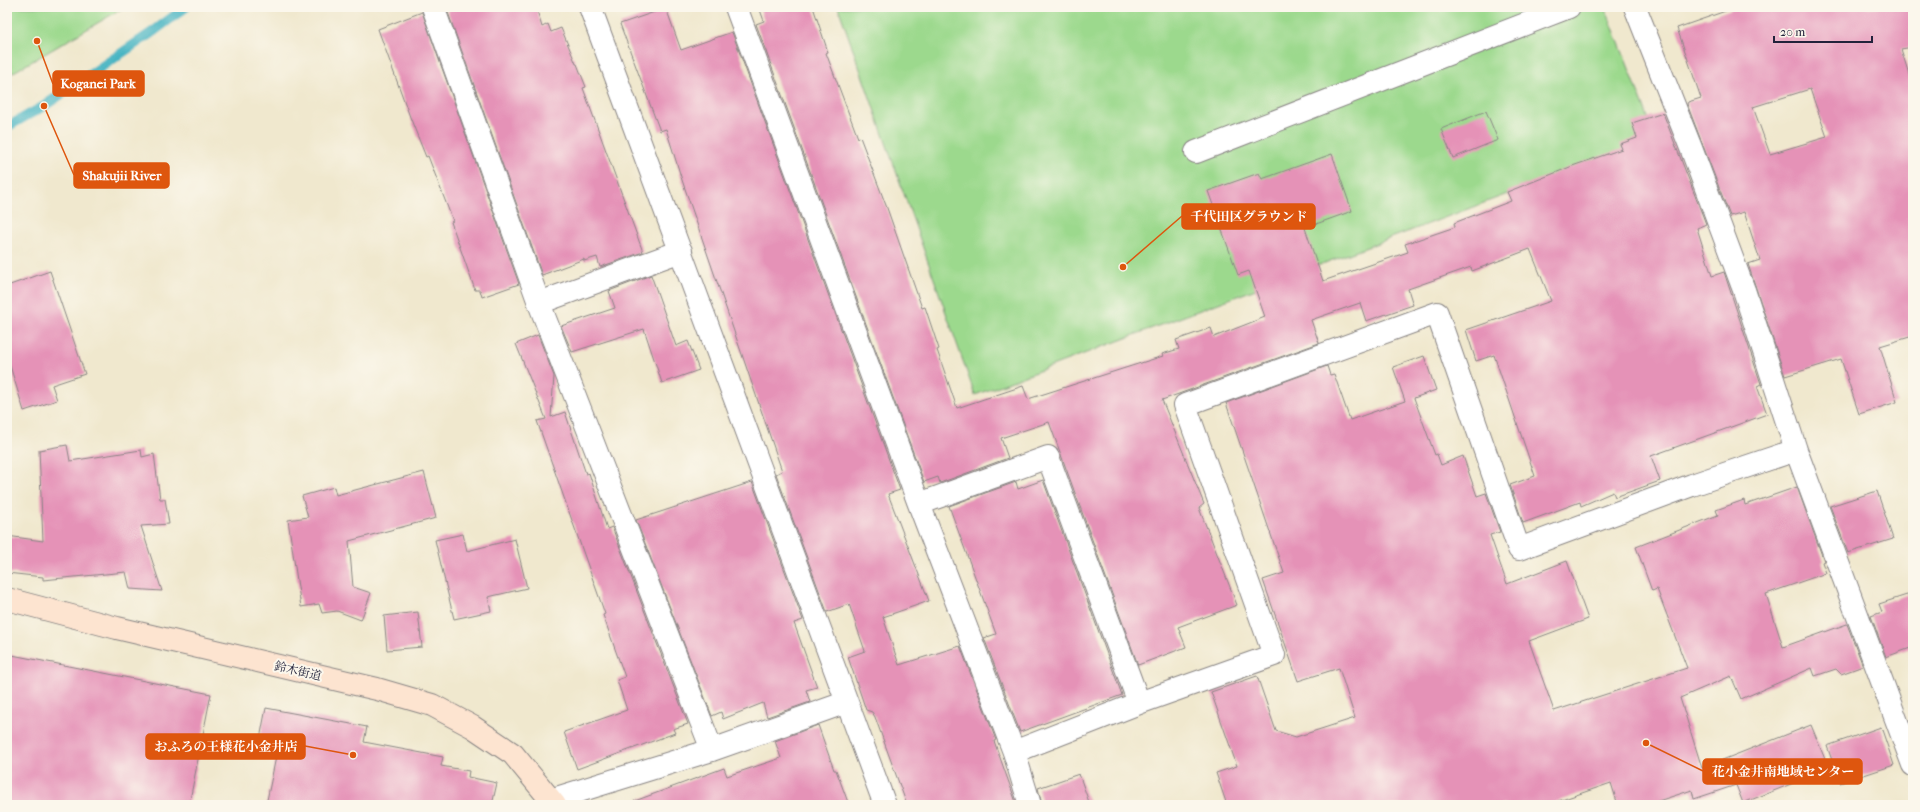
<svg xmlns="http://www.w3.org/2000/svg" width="1920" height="812" font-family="'IM FELL French Canon','Noto Serif JP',serif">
<rect width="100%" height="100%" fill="#fbf7ec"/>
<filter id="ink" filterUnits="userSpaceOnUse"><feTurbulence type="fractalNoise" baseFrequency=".025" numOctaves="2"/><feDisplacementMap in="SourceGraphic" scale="8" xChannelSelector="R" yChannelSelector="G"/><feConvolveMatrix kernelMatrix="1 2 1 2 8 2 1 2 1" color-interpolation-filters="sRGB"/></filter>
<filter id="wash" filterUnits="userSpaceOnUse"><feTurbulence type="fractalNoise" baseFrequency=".012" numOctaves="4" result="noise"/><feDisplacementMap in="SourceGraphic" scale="16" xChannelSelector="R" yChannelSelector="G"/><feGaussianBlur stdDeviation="0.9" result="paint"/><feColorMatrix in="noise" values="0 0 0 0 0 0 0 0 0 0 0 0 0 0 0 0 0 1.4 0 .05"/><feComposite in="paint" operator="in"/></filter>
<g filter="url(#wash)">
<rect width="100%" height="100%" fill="#f0e8ce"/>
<path fill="#9cd98d" stroke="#5f7e64" d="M7,7h118l-118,69z
M838,7h767l51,131 -681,257z"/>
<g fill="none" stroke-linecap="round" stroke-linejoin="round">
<path stroke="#48b5c3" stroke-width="10" d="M7,127l37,-21 110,-75 32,-24"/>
</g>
<g id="blocks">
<path fill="#e592b7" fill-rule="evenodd" d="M446,7h90l6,20 6,-3 3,8 10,-4 15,36h1l9,23 -3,1 60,164 -43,15 -3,-10 -13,4v-2l-42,16z
M759,7h54l15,45 -2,1 32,85 2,-1 27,71 35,100 3,-1 14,42 -2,1 20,58 66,-22 5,13 135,-43 -1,-2 17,-5 -3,-9 35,-12 3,9 51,-20 -16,-46 -11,4 -30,-84 51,-18 3,6 70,-25 20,57 -47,17 18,53 85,-29 -3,-8 50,-17 -1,-4 57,-22 -4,-9 68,-27 47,-16 -2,-5 17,-6 -5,-15 31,-10 43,111 -9,4 15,48 12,-4 37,112 -4,2 10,28 -116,42 9,25 -45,16 -2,-5 -32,14 -1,-4 -57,21 -13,-38 25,-9 -41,-121 -18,6 -10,-31 85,-29 -21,-52 -58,22 -1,-4 -63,22 5,16 -47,16 -6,-18 -49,17 8,23 -157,57 42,104 -5,4 38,97 -59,22 8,20 -48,18 -89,-243 -48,16 7,20 -68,25 -2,-6 -14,5 -168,-458 8,-3z
M1737,7h176v40l-12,2 12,38v249l-33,10 17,56 -38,12 -18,-55 -56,17 -37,-112 12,-4 -16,-48 -14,4 -43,-112 1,-2 13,-4 -24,-70zM1810,89l17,48 -57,17 -17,-47z
M666,8l15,42 51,-18 168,458 -12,4 41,107 -46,16 16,48 61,-19 36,94 -2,1 23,64h-110l-32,-88 -3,-5 -6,-2 -18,-53 17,-6 -16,-47 -22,8 -51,-138 6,-3 -100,-291 -16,-51 -6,2 -40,-107z
M422,12l97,272 -37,13 -2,-7h-5l-24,-68 2,-1 -25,-65 -2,1 -16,-40 -32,-88z
M1486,111l12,29 -45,18 -12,-29z
M50,271l35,103 -33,11 5,15 -33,11 -17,-55v-70z
M651,275l25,71 12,-5 11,29 -37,13 -18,-54 -72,23 -11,-26 54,-18 -6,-17z
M538,335l16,41 -3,41 14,-5 21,62 3,-1 18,56 5,-2 76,197 -15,5 2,4 -98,36 -13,-37 63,-22 -10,-30 8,-3 -22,-62 2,-1 -68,-193 9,-2 -30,-75z
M1424,356l12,34 -22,8 21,57 2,-1 4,11 22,-9 14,40 9,-3 14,39 -10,3 17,49 60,-23 21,58 -59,22 25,70 133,-43 -30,-79 -5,2 -16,-44 82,-32 -2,-5 28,-10 1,5 52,-18 27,74 -2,1 4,11 -60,21 17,53 64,-23 16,42 -22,8 -5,-5 -21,7 -3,-8 -71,31 -10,-23 -51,22 22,70 109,-43 18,44 -86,34 -7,-18 -42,14 -2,-9 -46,15h-28l-7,-22 -64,22h-320l-11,-32 21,-7 -26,-74 46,-16 19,55 20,6 59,-19 -16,-50 -41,13 -35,-101 21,-7 -58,-170 101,-37 3,9 4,-1 16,46 55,-19 -12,-34z
M67,445l3,16 71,-11 1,7 12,-3 6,45h5l4,25 -28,2 21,65 -32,-2 -4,-17 -83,8v-3l-36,-4v-37l36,5 -4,-91z
M424,472l12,46 -87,23 4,46 18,6 -10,27 -24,-9 -15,2 -3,-9 -18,3 -13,-87 20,-3 -6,-21 32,-9 2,8z
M1043,480l79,215 -102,37 -36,-94 12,-4 -47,-128 67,-24 2,7z
M752,482l51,138 -9,3 23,64 -11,3 4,12 -43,15 -4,-14 -40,16 -2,-7 -9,4 -76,-196z
M1877,491l16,48 -45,14 -18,-47z
M463,534l4,17 48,-12 12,49 -39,9 3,14 -37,8 -19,-79z
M1913,593v54l-27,10 -15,-41 11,-4 -3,-8z
M418,612l4,35 -35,3 -3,-34z
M7,654l204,40 -22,111h-182z
M266,708l101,19 -3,15 79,15 -2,9 28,5 -1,6 29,6 -5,22h-226l11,-53 -19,-3z
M818,725l16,45h2l13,35h-217v-3l92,-34 3,8 54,-18 -6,-17z
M1881,727l13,38 -54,18 -13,-37z
M1079,774l11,31h-48l-4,-17z"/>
</g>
</g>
<g filter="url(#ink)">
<use href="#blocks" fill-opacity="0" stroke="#898584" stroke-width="1"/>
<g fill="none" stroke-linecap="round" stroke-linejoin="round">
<g stroke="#898584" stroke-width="24">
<path id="street" d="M433,7l106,296 173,447
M590,7l295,798
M736,7l183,497 95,248 16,53
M1635,7l56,141 53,142 52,160 117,315
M1196,152l373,-145
M539,303l142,-52
M919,504l129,-47 91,246
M1014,752l125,-49 135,-48 -89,-250 252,-92 82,236 173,-64 104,-35
M550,800l162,-50 135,-48"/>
</g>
<g stroke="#898584" stroke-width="24">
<path id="secondary" d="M7,599l110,29 260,61 55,16 41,22 40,27 42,51"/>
</g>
<use href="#street" stroke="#fff" stroke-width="22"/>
<use href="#secondary" stroke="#fde4d0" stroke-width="22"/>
</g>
</g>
<g text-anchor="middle" stroke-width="4" stroke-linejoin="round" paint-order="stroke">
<g font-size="12" fill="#22223b" stroke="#fbf7ec">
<text transform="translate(298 671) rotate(13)" y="4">鈴木街道</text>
</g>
</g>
<path fill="none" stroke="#de560e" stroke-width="1.5" d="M37 41L53 84M44 106L74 175M1123 267L1182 216M353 755L305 746M1646 743L1703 771"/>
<g fill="#de560e" stroke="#fbf7ec" stroke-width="1.5">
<circle cx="37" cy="41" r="4"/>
<circle cx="44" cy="106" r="4"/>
<circle cx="1123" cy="267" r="4"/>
<circle cx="353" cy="755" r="4"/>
<circle cx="1646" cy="743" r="4"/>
</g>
<g fill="#de560e" stroke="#de560e" stroke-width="1.5">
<rect x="53" y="71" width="91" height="25" rx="4"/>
<rect x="74" y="163" width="95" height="25" rx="4"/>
<rect x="1182" y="204" width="133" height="25" rx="4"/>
<rect x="146" y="734" width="159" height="25" rx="4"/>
<rect x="1703" y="759" width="159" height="25" rx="4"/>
</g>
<g font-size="13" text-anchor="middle" font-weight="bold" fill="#fff">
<text x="98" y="88">Koganei Park</text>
<text x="122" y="180">Shakujii River</text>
<text x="1249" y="221">千代田区グラウンド</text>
<text x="226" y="751">おふろの王様花小金井店</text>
<text x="1783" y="776">花小金井南地域センター</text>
</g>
<rect width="1920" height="812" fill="none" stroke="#fbf7ec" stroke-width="24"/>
<path d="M1774 36v6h98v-6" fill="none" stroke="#22223b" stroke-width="2"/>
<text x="1780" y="36" font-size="12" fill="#22223b" stroke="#fbf7ec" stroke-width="3" paint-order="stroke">20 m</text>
</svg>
